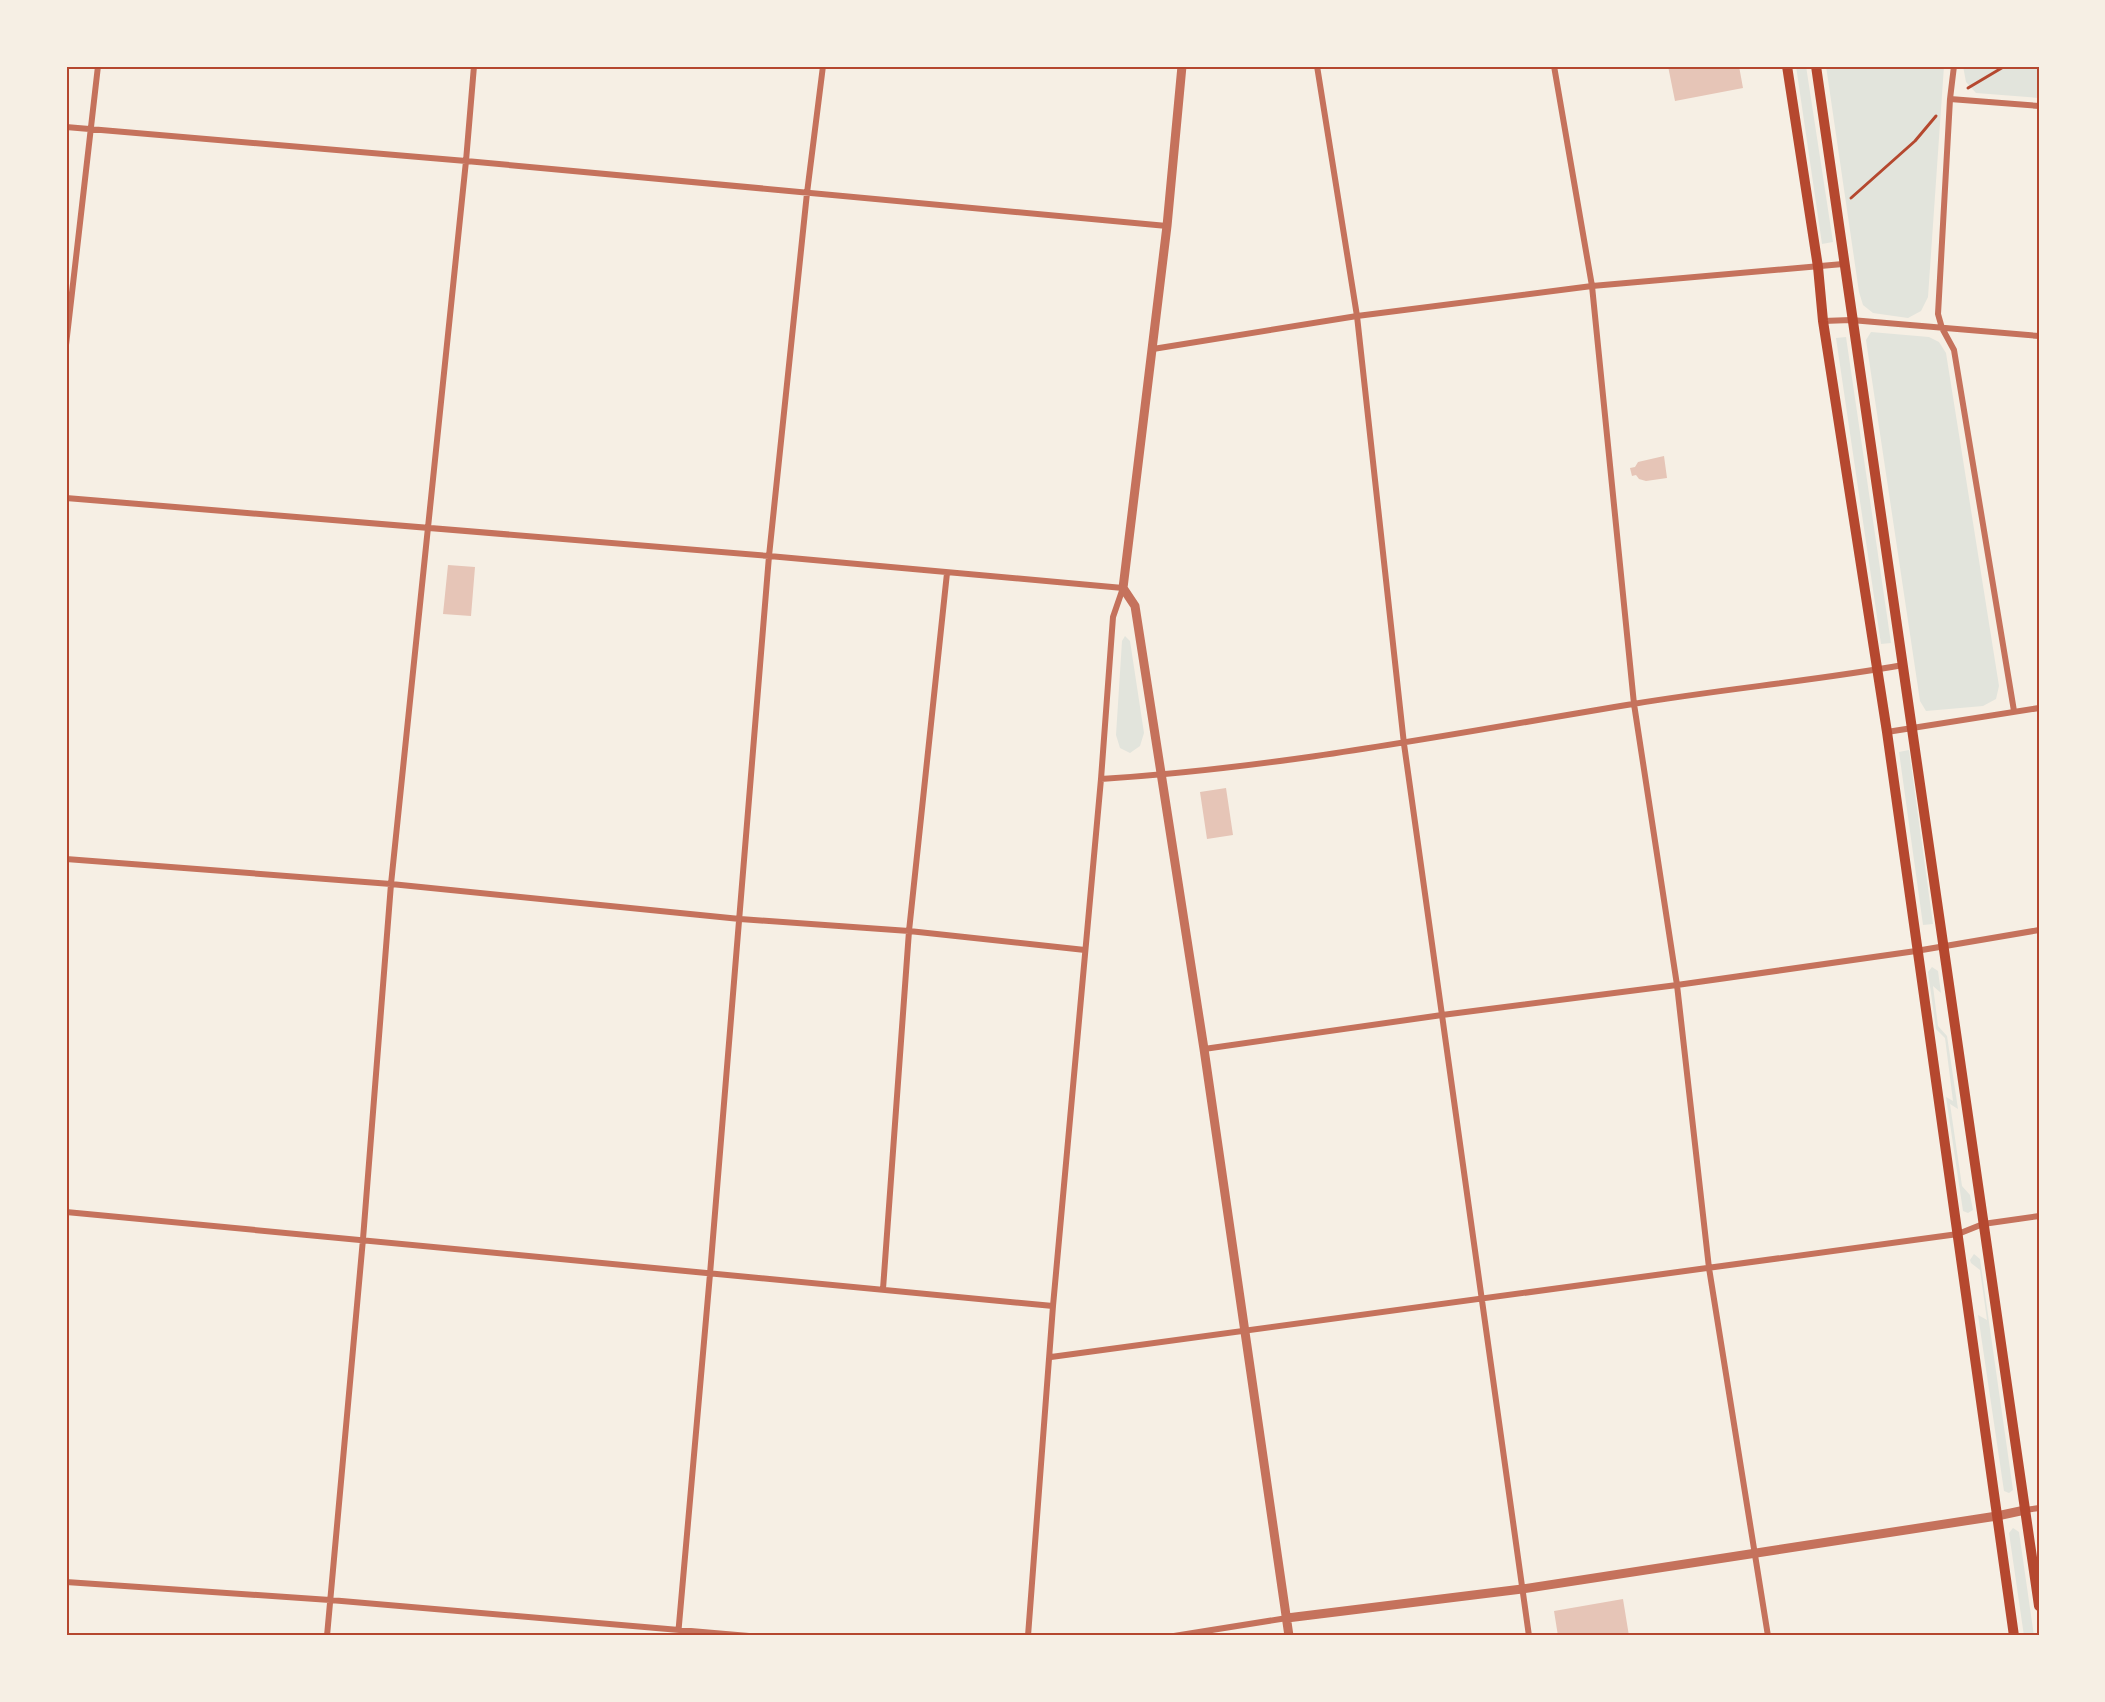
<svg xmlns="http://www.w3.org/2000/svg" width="2105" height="1702" font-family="Montserrat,sans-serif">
<rect width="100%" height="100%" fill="#f6efe4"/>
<path fill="#e2e4dc" d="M1796,66h10l27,176 -11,2z
M1826,66h118l-16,231 -7,14 -13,7 -35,-5 -10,-8 -4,-13z
M1963,66h76v32l-63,-5 -10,-11z
M1871,332l58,5 10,5 7,11 53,333 -3,13 -13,7 -57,5 -6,-10 -54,-361z
M1846,337l45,306 -10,1 -45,-306z
M1125,636l5,5 14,92 -4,13 -10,7 -10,-5 -4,-13 6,-94z
M1909,750l24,174 -10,1 -24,-173z
M1932,967l6,4 3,22 -8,-7 5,40 9,10 11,73 -8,-5 12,82 8,9 3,15 -5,3 -5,-2 -17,-114 7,4 -8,-63 -9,-9 -8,-57z
M1974,1254l6,5 33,231 -4,3 -5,-2 -26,-176 9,5 -7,-50 -9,-7 -1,-3z
M2013,1528l6,4 15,104h-10l-15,-103z"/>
<path fill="#e6c5b7" d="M1668,66h71l4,22 -68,13z
M1664,456l3,22 -21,3 -7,-2 -3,-4 -4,1 -2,-8 5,-1 3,-5z
M448,565l27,2 -4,49 -28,-2z
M1226,788l7,47 -26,4 -7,-47z
M1623,1599l6,37h-71l-4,-25z"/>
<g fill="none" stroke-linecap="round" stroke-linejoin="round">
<path stroke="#b5482f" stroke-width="3" d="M1968,88l37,-22
M1851,198l64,-57 21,-25"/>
<path stroke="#c5725c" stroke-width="6" d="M1317,66l40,250 47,428 125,892
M1554,66l38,220 42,418 43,281 32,283 59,368
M1954,66l-4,33 -12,215 4,14 12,22 60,361
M1950,99l89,7
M66,127l400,34 701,65
M1823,321l28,-1 188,16
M66,345l32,-279
M1153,349l204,-33 235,-30 251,-22
M66,498l703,58 354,32 -10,29 -12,162 -48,527 -25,330
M1887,732l152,-24
M1101,779c179,-11 355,-46 532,-75 89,-15 180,-23 270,-39
M66,859l325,25 349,35 169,12 176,19
M1204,1049l238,-34 235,-30 239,-34 123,-21
M66,1212l987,94
M883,1289l26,-358 38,-358
M1051,1357l907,-123 25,-10 56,-8
M2025,1510l14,-2
M66,1582l264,18 419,36
M327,1636l36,-397 28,-355 75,-723 8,-95
M678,1636l32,-362 59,-718 38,-363 16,-127
M1174,1636l113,-18"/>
<path stroke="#c5725c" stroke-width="9" d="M1182,66l-15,160 -44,362 12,18 69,443 85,587
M1287,1618l235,-29 475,-73 28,-6"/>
<path stroke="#b5482f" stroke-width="10" d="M1787,66l31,201 5,54 64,411 127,904
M1816,66l223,1540"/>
</g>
<rect width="2105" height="1702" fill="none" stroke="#f6efe4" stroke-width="135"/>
<rect x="68" y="68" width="1970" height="1566" fill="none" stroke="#b5482f" stroke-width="2"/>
</svg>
